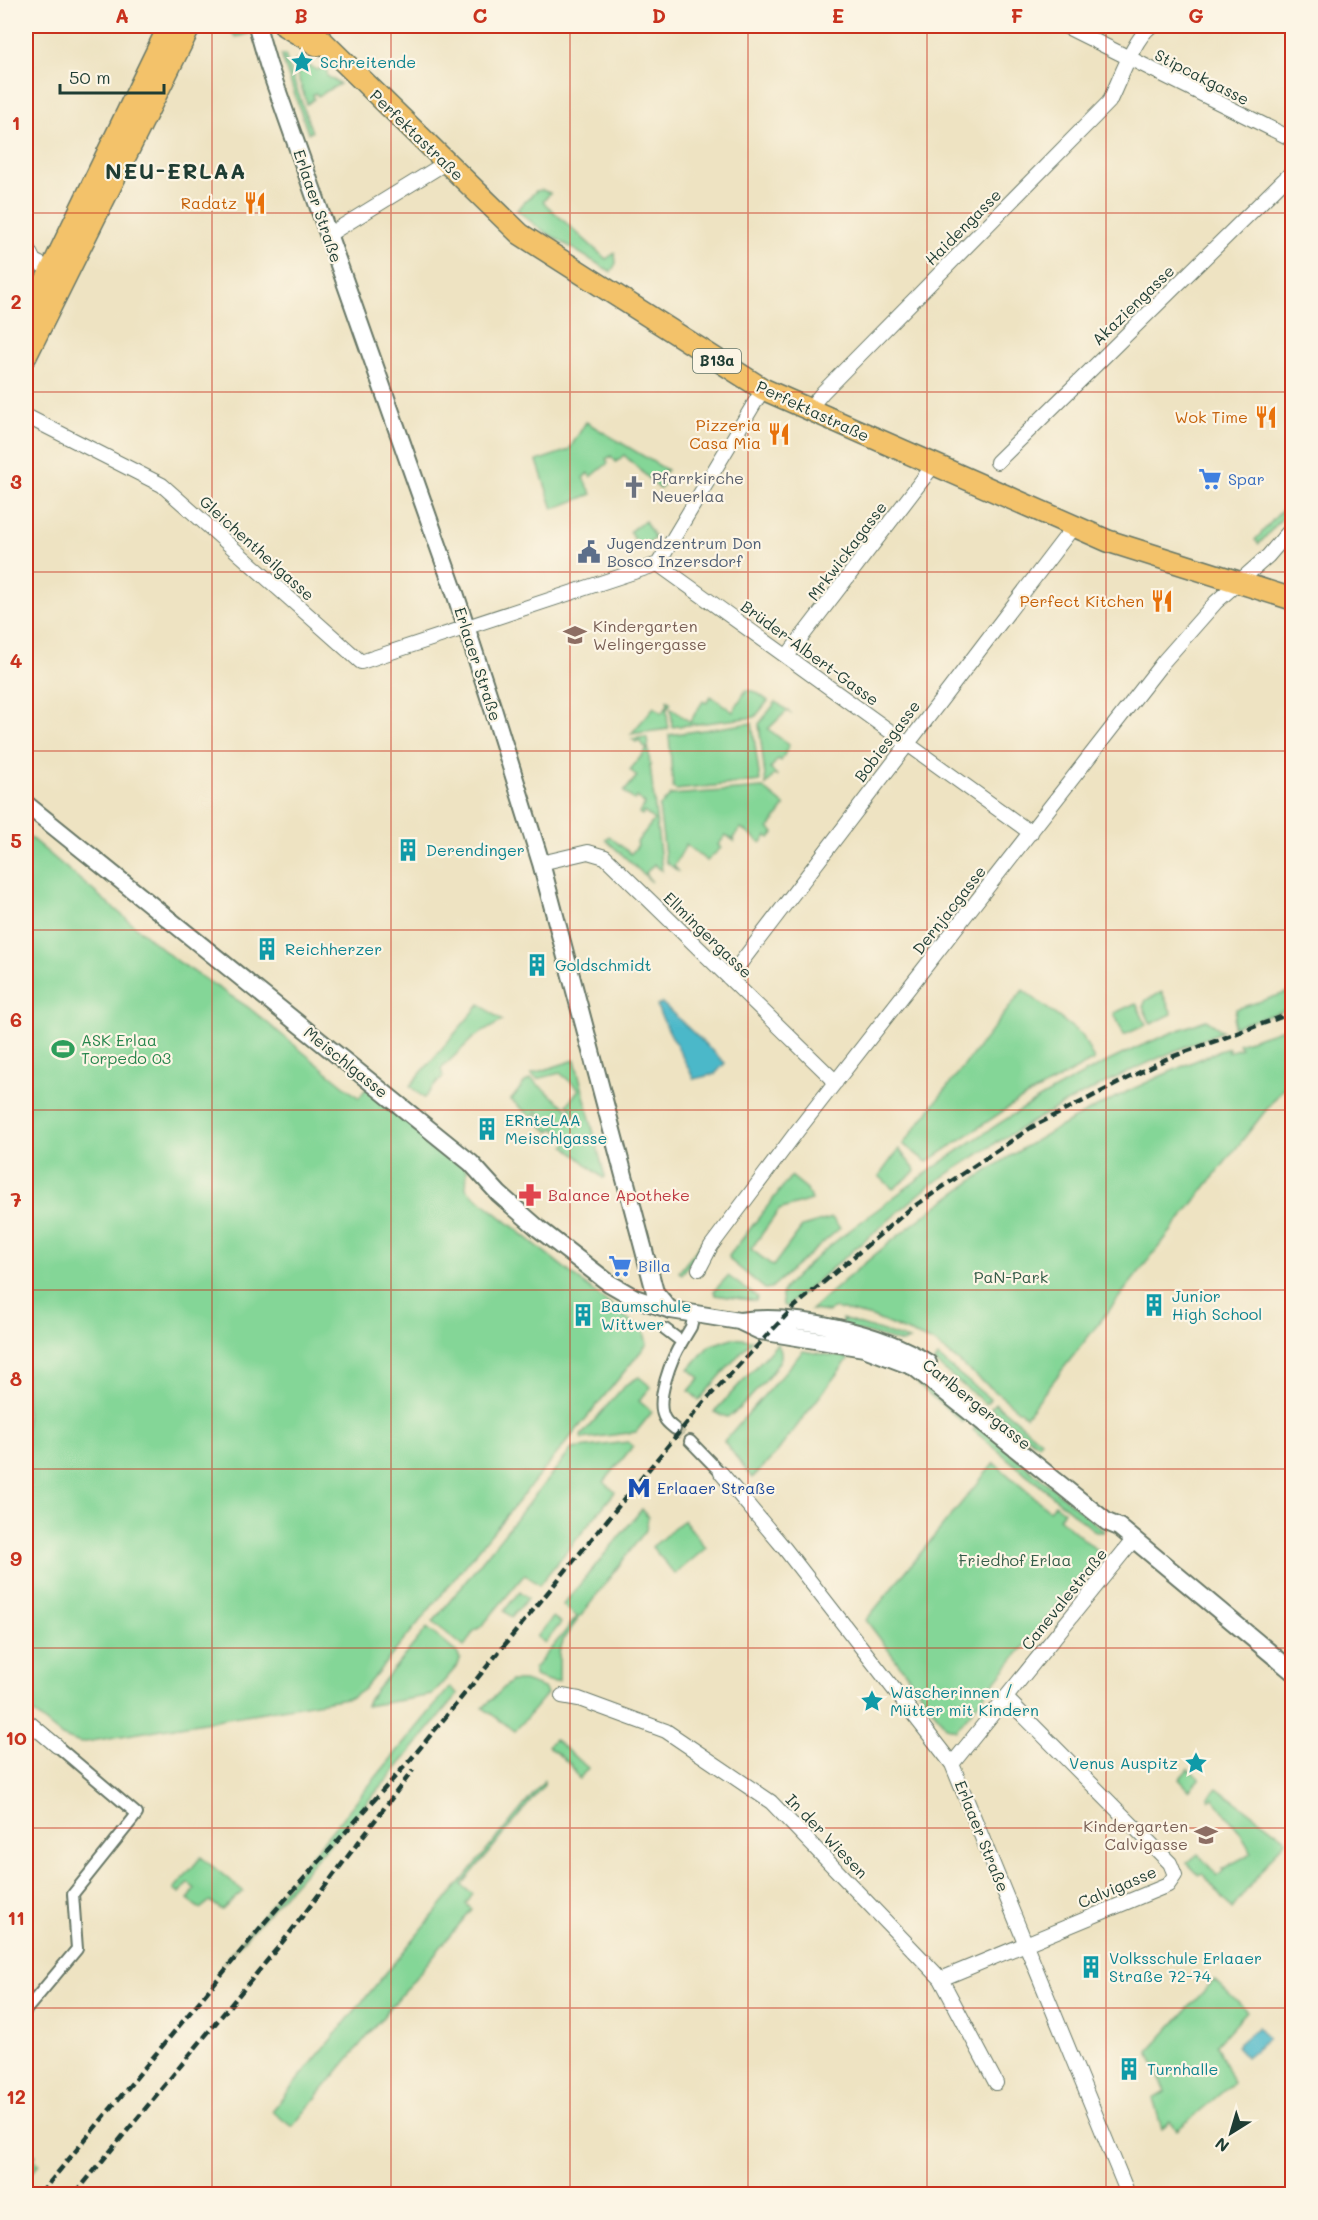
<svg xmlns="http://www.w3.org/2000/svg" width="1318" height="2220" font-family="Mali,sans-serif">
<rect width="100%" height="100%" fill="#fcf5e5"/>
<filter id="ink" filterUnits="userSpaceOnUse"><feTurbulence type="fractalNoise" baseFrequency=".0167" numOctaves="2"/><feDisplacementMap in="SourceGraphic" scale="12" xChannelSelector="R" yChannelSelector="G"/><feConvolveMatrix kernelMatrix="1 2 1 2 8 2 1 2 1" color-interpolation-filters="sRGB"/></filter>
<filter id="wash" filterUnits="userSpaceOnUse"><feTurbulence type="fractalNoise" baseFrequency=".008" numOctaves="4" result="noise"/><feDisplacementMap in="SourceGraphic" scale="24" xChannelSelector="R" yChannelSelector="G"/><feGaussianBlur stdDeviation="1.35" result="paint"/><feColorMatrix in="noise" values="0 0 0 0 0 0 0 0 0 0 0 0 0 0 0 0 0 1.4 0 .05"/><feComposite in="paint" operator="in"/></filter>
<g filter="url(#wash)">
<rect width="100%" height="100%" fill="#eee3c2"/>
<path fill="#84d697" stroke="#528a66" stroke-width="1.5" d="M225,26h19l6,7 -14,4z
M281,55h4l27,77 -4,1z
M297,59l20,11 6,-2 4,3v5l13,8 -22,12 -2,-3 -3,2 1,4 -7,5 -13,-39z
M542,190l8,3 -7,9 63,57 9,-6 1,10 -5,9 -71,-43 -23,-19 19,-19z
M586,422l81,48 -7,6 6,6 -6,7 -36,-34 -8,7 -5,-6 -5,3 2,4 -17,14 -3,-4 -5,5 9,16 -39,15 -16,-48 32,-11z
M1292,499v8l-33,37 -4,-4z
M645,521l10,17 -15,12 -10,-19z
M746,690l10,2 12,9 -13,16 -83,10 -1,-19 19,14 13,-21 3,2 5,-7 22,16z
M667,700l4,3 -4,6 1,20 -37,5 23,-27 8,6 6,-9z
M776,702l16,12 -5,-3 -19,18 21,16 -8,16 -3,-2 -8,10 8,7 -4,-1 -8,10 -7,-61z
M752,723l8,58 -84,9 -3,-2 -4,-53z
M645,737l2,1 15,133 -8,-7 -9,10 7,8 -46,-42 3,-4 22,18 7,-9 -1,-3 17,-22 -10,-8 -2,3 -3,-2 6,-9 -8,-7 -3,3 -10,-8 13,-16 -7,-6 17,-21 -9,-9 -2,2 -4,-3z
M763,788l22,18 -16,22 5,5 -4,5 -3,-2 -6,7 -20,-15 -8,10 1,3 -8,-6 -8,10 3,3 -14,13 -21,-16 -12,21 5,6 -13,-10 -7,-55 12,-12z
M26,834l148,125 74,48 111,91 8,-11 100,82 -1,20 178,143 3,12 -283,345 -12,8 -272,46 -18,-7 -36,-29z
M1023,990l59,45 12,25 -74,40 -93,62 -24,-18z
M1292,991v17l-59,19 3,-18z
M1162,992l10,22 -21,10 -8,-17 3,-7z
M1136,1003l10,22 -22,10 -10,-22z
M480,1004l22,17 -28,16 -33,32 2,7 -19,22 -14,-12z
M1206,1020l17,11c-73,29 -154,67 -225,111l-1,-1 -1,2 -67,43 -143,121 -3,-2 -1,-10 2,-6c28,-32 65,-58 98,-83 99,-75 206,-145 324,-186z
M1292,1026v51l-266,339 -91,-73 -63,-26 -37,-9 -7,4 -17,-2c130,-118 243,-192 408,-259l10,-3 -1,4 13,-4 -3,-4z
M575,1060l30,117 -2,1 -38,-32 4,-5 -15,-13 -5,4 -15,-13 5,-6 -2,-2 -5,6 -21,-17 14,-18 6,-3 39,32 1,-3 -4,-3 12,-16 -19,-16 -23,6 -6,-5z
M899,1149l17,22 -23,18 -14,-13z
M791,1176l16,13 4,11 -32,10 -28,39 22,17 29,-39 30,-9 8,10 -69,60 -6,1 -35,-29 -1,-4z
M711,1231l1,4 -30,39 -3,-2z
M728,1276l29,21 -1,4 -41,-6 -1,-4z
M842,1319l67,21 -7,3 -61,-17z
M732,1338l20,2 -53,60 -10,-9 11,-13 -11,-9 20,-23z
M777,1344c3,4 5,8 4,13 -3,12 -43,56 -54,60l-13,-5z
M803,1351l46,7 -75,98 -22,22 -28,-37z
M938,1357l52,42 -4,5 -52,-42z
M639,1377l12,10 -12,14 13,11 -16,20 -54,7 -1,-3 44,-51z
M923,1377l44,40 -4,5 -46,-38z
M995,1403l46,38 -3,4 -47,-37z
M977,1425l127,106 -1,1h-7l-123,-102z
M628,1442l5,4 -29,36 11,10 -76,93 -14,-11 -43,52 -9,6 -9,15 -31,-25 139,-173z
M994,1463l55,47 6,-6 9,7 -5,7 41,35 -144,177 -10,-3 -80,-107z
M642,1509l6,8 -2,13 -82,108 -5,15v28l-6,1 -19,-6v-7l43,-52 -14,-12z
M684,1520l22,28 -31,26 -23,-27z
M520,1591l8,7 -16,19 -8,-6z
M553,1617l8,6 -16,20 -8,-6z
M427,1628l30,25 3,6 -2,6 -26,30 -66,11 3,-7z
M511,1681h13l20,7 3,6 -32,37 -32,-23z
M450,1687l8,7 -72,87 -163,182z
M554,1739l34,29 -9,11 -8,-14 -23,-19z
M1188,1769l12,9 -11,12 -10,-11z
M544,1781v4l-82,100 11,9 -7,10 6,5 -180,218 -20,-16z
M1217,1788l69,51 -54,70 -30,-36 -3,2 -12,-12 11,-9 20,22 6,-6 -2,-1 30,-16 -12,-21 -27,-34 -3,2 -2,-2z
M201,1857l42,34 -21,19 -12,-9 -10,8 -12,-9 7,-11 -7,-6 -8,10 -6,-4z
M1214,1980l33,31 -30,33 16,39 -56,47 -8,-9 -7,8 -9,-30 12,-7 -16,-41z
M26,2147l10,8 -3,4 6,5 -13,17z"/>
<path fill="#4cb8c9" stroke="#367a7e" stroke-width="1.5" d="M662,1003l63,60 -10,11 -21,5 -34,-65 -3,-8z
M1258,2027l10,12 -22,18 -10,-11z"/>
</g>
<g filter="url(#ink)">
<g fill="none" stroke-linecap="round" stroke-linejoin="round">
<path stroke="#c5c2a6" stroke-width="10" stroke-dasharray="10 5" stroke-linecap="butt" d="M675,1429l15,12"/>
<g stroke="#677766" stroke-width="14">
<path id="pedestrian" d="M665,1329l17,13c-10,15 -28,60 -17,77 2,4 7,7 10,10
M682,1342l9,-15 3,-13
M690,1441l31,32
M26,2010l51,-61 -4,-55 64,-80 -80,-68"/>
</g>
<g stroke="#677766" stroke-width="16">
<path id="minor" d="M1065,26l227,113
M328,235l119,-73
M26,245l8,16 24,12
M808,410l15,-18 286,-290c11,-22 24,-62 42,-76
M26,416l136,69 199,177 297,-98 105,-175
M997,462l295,-290
M658,564l373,269
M787,656l146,-190
M541,863l47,-11 17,5 231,225
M729,978l345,-452
M699,1269l12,-23 87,-116 366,-469 52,-59 52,-46 24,-28
M721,1473l64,76 167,215 176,430
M562,1696l17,3 87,32 105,71 170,177 55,104
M26,1720l31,26
M952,1764l182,-225
M941,1979l227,-94 7,-10 -5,-12 -164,-165"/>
</g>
<g stroke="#677766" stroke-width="20">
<path id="tertiary" d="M257,26l11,38 188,532 37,113 48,154 114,429 15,18
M26,804l445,359 28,31 40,35 70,54 26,15 36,12 68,11 21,10 104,17 50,19 193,155 12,5 173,144
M740,1321c54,-8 142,12 188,42"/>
</g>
<g stroke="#677766" stroke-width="24">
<path id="primary" d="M285,26l32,19
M307,26l213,208 243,155 345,152 184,58
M26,322l143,-296
M26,356l164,-330"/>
</g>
<use href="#pedestrian" stroke="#fff" stroke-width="10"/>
<use href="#minor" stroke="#fff" stroke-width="14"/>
<use href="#tertiary" stroke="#fff" stroke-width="16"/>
<use href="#primary" stroke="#f3c26a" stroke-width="21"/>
<path stroke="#1f3d34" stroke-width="4.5" stroke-dasharray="9 4.5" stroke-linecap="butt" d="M40,2194l225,-272 146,-163 293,-357 89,-94 117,-99 122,-82 134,-68 126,-46
M75,2194l214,-260 124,-164"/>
</g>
</g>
<path fill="none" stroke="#c8321e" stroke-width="1.5" stroke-opacity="0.55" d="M212,26v2168M391,26v2168M570,26v2168M748,26v2168M927,26v2168M1106,26v2168M26,213h1266M26,392h1266M26,572h1266M26,751h1266M26,930h1266M26,1110h1266M26,1290h1266M26,1469h1266M26,1648h1266M26,1828h1266M26,2008h1266"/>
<defs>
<g id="sight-bare" transform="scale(1.8)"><path d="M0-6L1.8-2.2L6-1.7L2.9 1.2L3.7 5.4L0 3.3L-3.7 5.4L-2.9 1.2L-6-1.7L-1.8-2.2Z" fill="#0f9aa8" stroke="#fcf5e5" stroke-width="2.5" paint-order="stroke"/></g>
<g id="restaurant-bare" transform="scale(1.8)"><path d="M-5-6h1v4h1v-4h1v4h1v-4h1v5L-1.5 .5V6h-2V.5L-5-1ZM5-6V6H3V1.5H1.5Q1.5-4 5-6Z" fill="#e8710a" stroke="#fcf5e5" stroke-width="2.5" paint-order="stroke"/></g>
<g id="supermarket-bare" transform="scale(1.8)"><path d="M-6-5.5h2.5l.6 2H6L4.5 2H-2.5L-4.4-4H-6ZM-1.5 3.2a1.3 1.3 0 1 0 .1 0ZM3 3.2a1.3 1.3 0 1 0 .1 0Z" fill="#3f7fe0" stroke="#fcf5e5" stroke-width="2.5" paint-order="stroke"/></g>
<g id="church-bare" transform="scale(1.8)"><path d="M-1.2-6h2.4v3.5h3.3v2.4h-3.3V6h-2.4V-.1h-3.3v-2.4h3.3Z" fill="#6b7280" stroke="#fcf5e5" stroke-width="2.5" paint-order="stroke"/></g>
<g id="civic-bare" transform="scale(1.8)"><path d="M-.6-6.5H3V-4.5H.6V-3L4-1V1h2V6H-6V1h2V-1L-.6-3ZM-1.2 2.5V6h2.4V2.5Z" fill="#5c6f8a" stroke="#fcf5e5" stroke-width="2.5" paint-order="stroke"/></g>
<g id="school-bare" transform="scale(1.8)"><path d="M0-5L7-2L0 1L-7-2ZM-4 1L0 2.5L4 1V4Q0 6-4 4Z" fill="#8d6e63" stroke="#fcf5e5" stroke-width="2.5" paint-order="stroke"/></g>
<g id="building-bare" transform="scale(1.8)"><path d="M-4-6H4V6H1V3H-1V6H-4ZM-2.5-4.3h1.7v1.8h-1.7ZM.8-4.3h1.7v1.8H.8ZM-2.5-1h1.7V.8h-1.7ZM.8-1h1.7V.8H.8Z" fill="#0f9aa8" stroke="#fcf5e5" stroke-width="2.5" paint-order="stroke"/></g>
<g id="stadium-bare" transform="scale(1.8)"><path d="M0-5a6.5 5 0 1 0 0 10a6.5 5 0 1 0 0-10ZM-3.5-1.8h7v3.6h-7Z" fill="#2e9e5b" stroke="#fcf5e5" stroke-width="2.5" paint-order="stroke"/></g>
<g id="pharmacy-bare" transform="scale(1.8)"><path d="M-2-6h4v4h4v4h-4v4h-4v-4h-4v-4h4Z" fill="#e0444e" stroke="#fcf5e5" stroke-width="2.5" paint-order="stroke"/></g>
<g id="metro-bare" transform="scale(1.8)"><path d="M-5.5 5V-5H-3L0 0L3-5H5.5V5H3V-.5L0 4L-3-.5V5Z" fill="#1a4fb4" stroke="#fcf5e5" stroke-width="2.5" paint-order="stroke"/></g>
</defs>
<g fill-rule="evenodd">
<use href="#sight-bare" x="302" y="62"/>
<use href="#restaurant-bare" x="255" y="203"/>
<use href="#restaurant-bare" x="1266" y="417"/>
<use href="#restaurant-bare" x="779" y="434"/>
<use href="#supermarket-bare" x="1210" y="479"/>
<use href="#church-bare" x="634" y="487"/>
<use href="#civic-bare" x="589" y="552"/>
<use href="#restaurant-bare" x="1162" y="601"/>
<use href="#school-bare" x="575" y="635"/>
<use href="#building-bare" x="408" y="850"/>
<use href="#building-bare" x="267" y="949"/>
<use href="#building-bare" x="537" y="965"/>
<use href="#stadium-bare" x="63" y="1049"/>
<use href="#building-bare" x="487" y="1129"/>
<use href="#pharmacy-bare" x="530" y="1195"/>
<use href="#supermarket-bare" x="620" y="1266"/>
<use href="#building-bare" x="1154" y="1305"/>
<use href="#building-bare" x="583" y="1315"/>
<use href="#metro-bare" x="639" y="1488"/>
<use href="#sight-bare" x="872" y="1701"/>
<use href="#sight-bare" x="1196" y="1763"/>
<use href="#school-bare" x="1206" y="1835"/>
<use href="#building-bare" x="1091" y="1967"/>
<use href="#building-bare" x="1129" y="2069"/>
</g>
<g text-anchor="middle" stroke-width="4.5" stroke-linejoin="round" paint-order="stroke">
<rect fill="#fcf5e5" stroke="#617469" stroke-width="1.5" x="693" y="349" width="48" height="24" rx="4.5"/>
<g font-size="15" font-weight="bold" fill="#1f3d34">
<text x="717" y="366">B13a</text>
</g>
<g font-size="16" fill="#0d838f" stroke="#fcf5e5" text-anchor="start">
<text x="320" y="68">Schreitende</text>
<text x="426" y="856">Derendinger</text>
<text x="285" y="955">Reichherzer</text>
<text x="555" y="971">Goldschmidt</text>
<text x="505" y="1126">ERnteLAA<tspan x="505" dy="18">Meischlgasse</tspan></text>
<text x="1172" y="1302">Junior<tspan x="1172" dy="18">High School</tspan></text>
<text x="601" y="1312">Baumschule<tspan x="601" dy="18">Wittwer</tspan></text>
<text x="890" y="1698">Wäscherinnen /<tspan x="890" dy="18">Mütter mit Kindern</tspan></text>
<text x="1178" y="1769" text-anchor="end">Venus Auspitz</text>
<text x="1109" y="1964">Volksschule Erlaaer<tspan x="1109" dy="18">Straße 72-74</tspan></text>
<text x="1147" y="2075">Turnhalle</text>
</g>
<g font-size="16" fill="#1f3d34" stroke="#fcf5e5">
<text transform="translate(1202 77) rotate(27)" y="6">Stipcakgasse</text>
<text transform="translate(417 135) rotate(44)" y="6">Perfektastraße</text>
<text transform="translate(318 206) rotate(71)" y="6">Erlaaer Straße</text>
<text transform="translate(963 227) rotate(-45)" y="6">Haidengasse</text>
<text transform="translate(1133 305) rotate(-44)" y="6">Akaziengasse</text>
<text transform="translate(813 411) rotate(25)" y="6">Perfektastraße</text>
<text transform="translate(257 548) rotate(42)" y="6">Gleichentheilgasse</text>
<text transform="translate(847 551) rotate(-53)" y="6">Mrkwickagasse</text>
<text transform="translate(810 653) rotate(36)" y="6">Brüder-Albert-Gasse</text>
<text transform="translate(478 664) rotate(72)" y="6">Erlaaer Straße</text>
<text transform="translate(887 741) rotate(-53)" y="6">Bobiesgasse</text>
<text transform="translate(949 910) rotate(-52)" y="6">Dernjacgasse</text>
<text transform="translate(708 935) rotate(44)" y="6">Ellmingergasse</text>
<text transform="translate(346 1062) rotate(39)" y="6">Meischlgasse</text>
<text transform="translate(977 1404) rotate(39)" y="6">Carlbergergasse</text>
<text transform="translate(1064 1599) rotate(-51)" y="6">Canevalestraße</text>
<text transform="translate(827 1836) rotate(46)" y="6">In der Wiesen</text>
<text transform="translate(982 1836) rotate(68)" y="6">Erlaaer Straße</text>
<text transform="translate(1117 1887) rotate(-23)" y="6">Calvigasse</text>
</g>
<g font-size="16" fill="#c56008" stroke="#fcf5e5" text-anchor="end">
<text x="237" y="209">Radatz</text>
<text x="1248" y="423">Wok Time</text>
<text x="761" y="431">Pizzeria<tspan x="761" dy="18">Casa Mia</tspan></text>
<text x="1144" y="607">Perfect Kitchen</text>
</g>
<g font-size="16" fill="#5b616d" stroke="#fcf5e5" text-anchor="start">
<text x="652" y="484">Pfarrkirche<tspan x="652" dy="18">Neuerlaa</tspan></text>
</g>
<g font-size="16" fill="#366cbe" stroke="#fcf5e5" text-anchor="start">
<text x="1228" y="485">Spar</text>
<text x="638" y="1272">Billa</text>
</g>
<g font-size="16" fill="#4e5e75" stroke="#fcf5e5" text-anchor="start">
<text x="607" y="549">Jugendzentrum Don<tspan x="607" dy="18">Bosco Inzersdorf</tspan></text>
</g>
<g font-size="16" fill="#785e54" stroke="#fcf5e5" text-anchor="start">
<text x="593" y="632">Kindergarten<tspan x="593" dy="18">Welingergasse</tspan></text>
<text x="1188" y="1832" text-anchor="end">Kindergarten<tspan x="1188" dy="18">Calvigasse</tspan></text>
</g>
<g font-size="16" fill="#27864d" stroke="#fcf5e5" text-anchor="start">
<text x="81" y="1046">ASK Erlaa<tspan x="81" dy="18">Torpedo 03</tspan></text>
</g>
<g font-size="16" fill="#be3a42" stroke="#fcf5e5" text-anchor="start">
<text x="548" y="1201">Balance Apotheke</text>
</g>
<g font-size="16" fill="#335c48" stroke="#fcf5e5">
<text x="1011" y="1283">PaN-Park</text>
<text x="1015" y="1566">Friedhof Erlaa</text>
</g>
<g font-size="16" fill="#164399" stroke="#fcf5e5" text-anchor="start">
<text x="657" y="1494">Erlaaer Straße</text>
</g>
<g font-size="22" font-weight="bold" letter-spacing="1.5" fill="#1f3d34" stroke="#fcf5e5">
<text x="176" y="179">NEU-ERLAA</text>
</g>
</g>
<rect width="1318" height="2220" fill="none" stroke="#fcf5e5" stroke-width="66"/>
<g transform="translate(1231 2133) rotate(217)" stroke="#fcf5e5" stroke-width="4.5" paint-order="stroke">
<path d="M0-4.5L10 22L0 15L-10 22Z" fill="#1f3d34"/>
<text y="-9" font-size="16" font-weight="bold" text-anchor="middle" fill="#1f3d34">N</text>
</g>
<path d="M60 84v9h104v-9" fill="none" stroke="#1f3d34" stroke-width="3"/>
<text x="69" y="84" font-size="18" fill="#1f3d34" stroke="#fcf5e5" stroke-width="4.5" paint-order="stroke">50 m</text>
<rect x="33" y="33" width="1252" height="2154" fill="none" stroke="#c8321e" stroke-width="2"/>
<g font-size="20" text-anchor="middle" font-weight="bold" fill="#c8321e">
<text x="122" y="23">A</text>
<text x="301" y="23">B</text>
<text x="480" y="23">C</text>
<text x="659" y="23">D</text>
<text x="838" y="23">E</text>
<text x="1017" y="23">F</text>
<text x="1196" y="23">G</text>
<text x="16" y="130">1</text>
<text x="16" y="309">2</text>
<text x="16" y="489">3</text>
<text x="16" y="668">4</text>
<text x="16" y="848">5</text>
<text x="16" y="1027">6</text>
<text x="16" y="1207">7</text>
<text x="16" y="1386">8</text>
<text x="16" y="1566">9</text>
<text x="16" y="1745">10</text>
<text x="16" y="1925">11</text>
<text x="16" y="2104">12</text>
</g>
</svg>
